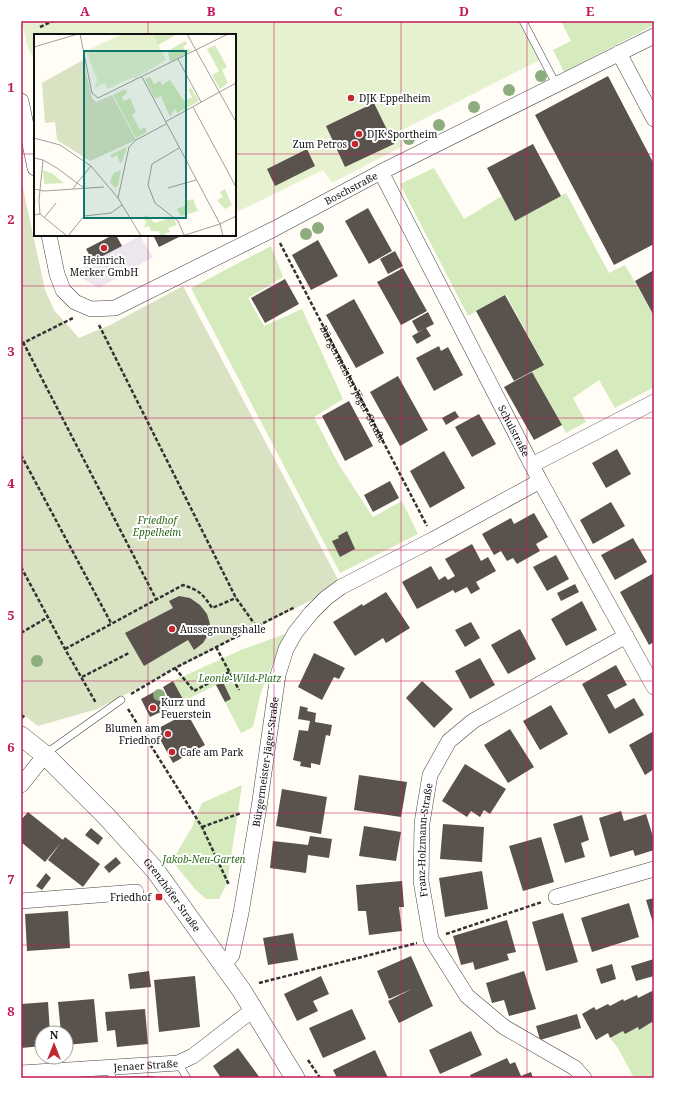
<svg xmlns="http://www.w3.org/2000/svg" width="675" height="1099" font-family="'Noto Serif',serif">
<rect width="100%" height="100%" fill="#fffdf5"/>
<path fill="#eee6ef" d="M140,236l13,21 -54,31 -24,-14 18,-13z"/>
<path fill="#d5ebbd" d="M561,21h93v4l-90,47 -11,-22 18,-9z
M434,168l30,51 38,-23 13,25 51,-28 43,80 16,-8 29,51v71l-39,21 -16,-28 -26,18 13,24 -20,11 -34,-61 12,-8 -38,-69 -38,21 -68,-132z
M271,246l12,31 -35,21 16,28 38,-17 41,90 -29,18 25,48 34,52 29,-16 16,33 -78,39 -149,-285z
M285,634l-24,58 -8,35 -12,6 -25,-48 -32,16 -11,-20 68,-31z
M242,785l-15,98 -8,16h-13l-11,-10 -23,-28 20,-34 10,-24z
M652,1022l2,3v53h-20l-16,-30 -8,-10 13,-7 2,3 13,-7 1,2z"/>
<path fill="#d9e3c4" d="M21,179l24,111 9,20 25,28 31,-13 73,-39 158,299 -244,124 -59,17 -17,-13z"/>
<path fill="#e6f2cf" d="M22,21h498l20,39 -144,73 7,13 -71,37 -9,-13 -88,43v-178h-200v27l-8,-17z"/>
<path fill="#5a524d" d="M608,76l46,88v80l-40,21 -79,-150z
M374,103l20,41 -49,23 -19,-41z
M533,144l28,52 -46,25 -28,-53z
M307,149l8,17 -40,20 -8,-17z
M368,208l24,43 -23,13 -24,-43z
M113,235h3l6,11 -29,15 -7,-12z
M153,235h30l-24,12z
M318,240l20,36 -27,14 -19,-35z
M395,251l8,15 -15,8 -8,-15z
M403,268l24,43 -26,14 -24,-43z
M654,270v46l-19,-35z
M285,279l14,25 -34,19 -14,-25z
M505,295l39,70 -30,16 -38,-70z
M354,299l30,54 -28,15 -30,-53z
M428,312l6,12 -8,4 5,8 -14,8 -5,-8 12,-7 -6,3 -6,-11z
M439,346l2,5 7,-4 15,28 -29,16 -18,-33z
M532,372l30,53 -28,15 -30,-53z
M398,376l30,54 -28,16 -30,-54z
M349,401l24,45 -28,15 -23,-45z
M455,411l4,6 -13,8 -4,-7z
M479,414l17,30 -24,13 -17,-30z
M617,449l14,25 -25,14 -14,-25z
M444,451l21,37 -35,20 -20,-37z
M390,481l9,17 -26,14 -9,-17z
M611,502l14,24 -32,18 -13,-24z
M534,513l14,24 -12,7 4,7 -23,13 -4,-6 -6,3 -6,-10 -7,4 -12,-21 29,-16 3,6z
M347,531l8,18 -15,8 -8,-16 7,-3 -1,-2z
M633,538l14,24 -32,18 -14,-25z
M472,544l9,17 7,-4 8,14 -20,11 4,7 -9,5 -4,-7 -12,6 -2,-3 -36,19 -15,-27 29,-16 8,14 6,-4 3,4 7,-4 -10,-17z
M556,555l13,24 -22,12 -14,-24z
M654,573v69l-5,3 -29,-53z
M575,584l4,8 -18,9 -4,-8z
M386,592l24,36 -24,15 -3,-5 -28,18 -22,-34 29,-18 1,2z
M179,596l11,2 10,7 7,9 3,10 -2,11 -5,8 -9,7 -6,-10 -44,26 -19,-33 48,-25 -4,-7z
M582,601l15,29 -31,16 -15,-27z
M471,622l9,16 -15,9 -10,-17z
M520,629l16,30 -28,15 -17,-29z
M314,653l31,15 -6,11 -5,-2 -12,23 -24,-13z
M480,658l15,27 -25,14 -15,-28z
M616,665l11,20 -20,10 8,14 19,-11 10,17 -35,19 -27,-50z
M173,681l11,20 -34,16 -9,-18 13,-7 5,9 9,-4 -5,-10z
M422,681l31,28 -19,19 -28,-30z
M223,682l8,17 -6,3 -9,-17z
M551,705l17,29 -28,16 -17,-29z
M300,706l8,2 -1,3 9,2 -1,9 17,3 -2,11 -4,-1 -6,30 -9,-2v5l-11,-2 1,-4 -8,-2 6,-30 9,1 2,-10 -12,-2z
M187,713l18,32 -32,18 -18,-33z
M510,729l24,38 -26,16 -24,-38z
M654,731v38l-9,6 -16,-30z
M465,764l41,25 -16,25 -6,-4 -4,7 -9,-6 -4,6 -25,-16z
M359,775l48,7 -6,35 -47,-7z
M282,789l45,8 -6,37 -45,-8z
M621,811l3,10 22,-7 8,26v10l-19,6 -2,-6 -23,7 -11,-39z
M28,812l35,28 -18,22 -24,-20v-22z
M582,815l7,25 -8,3 4,14 -20,6 -12,-39z
M443,824l41,3 -2,35 -42,-3z
M364,826l37,6 -5,29 -37,-5z
M91,828l12,10 -5,7 -13,-10z
M310,836l22,3 -3,19 -21,-3 -2,18 -36,-5 3,-27 35,4z
M65,837l35,27 -17,23 -35,-27z
M541,837l13,45 -31,9 -14,-45z
M116,857l5,6 -12,10 -5,-6z
M482,871l6,38 -43,8 -6,-39z
M46,873l5,5 -9,12 -6,-4z
M402,881l2,26h-5l3,24 -33,4 -3,-24h-8l-2,-26z
M654,898v28l-8,-26z
M629,903l10,34 -47,15 -11,-34z
M68,911l2,37 -43,3 -2,-37z
M563,913l15,49 -32,9 -14,-49z
M507,920l9,32 -9,2 2,6 -34,10 -2,-8 -12,3 -8,-29z
M293,933l5,27 -30,5 -5,-27z
M411,956l22,50 -34,17 -11,-22 24,-12 -23,10 -12,-28z
M654,959v17l-18,5 -5,-15z
M612,964l4,15 -15,5 -5,-15z
M149,971l2,16 -21,2 -2,-15z
M524,971l12,38 -27,7 -5,-16 -12,3 -6,-20z
M195,976l5,51 -41,5 -5,-52z
M321,976l8,18 -16,7 5,10 -21,10 -13,-27z
M652,991l2,2v33l-2,-4 -13,8 -1,-3 -13,7 -2,-3 -13,7 -2,-5 -12,7 -14,-26 12,-7 2,3 12,-6 2,2 13,-7 1,2 13,-6 1,3z
M94,999l4,43 -32,3v-12h-5l-3,-31z
M48,1002l2,31h-8v13l-21,2v-44z
M145,1009l3,35 -31,3 -2,-17 -8,1 -2,-19z
M352,1009l14,30 -43,19 -14,-30z
M577,1014l4,14 -41,12 -4,-14z
M471,1031l11,24 -42,19 -11,-24z
M238,1048l22,30h-39l-8,-12z
M375,1050l13,28h-51l-4,-8z
M507,1058l3,6 5,-2 6,14 10,-4 2,6h-62l-1,-3z
M153,1076v2h-31v-1z"/>
<g fill="none" stroke-linecap="round" stroke-linejoin="round">
<g stroke="#444" stroke-width="8">
<path id="service" d="M523,21l33,63
M45,754l76,-54
M178,1063l9,15
M111,1067l1,11"/>
</g>
<g stroke="#444" stroke-width="16">
<g id="minor">
<path d="M619,53l35,66"/>
<path d="M21,101l14,67"/>
<path id="s2" d="M381,172l159,309 114,206"/>
<path id="s3" d="M49,235l8,39 6,16 12,12 16,7 24,-1 159,-79 107,-57 273,-136"/>
<path d="M532,465l122,-63"/>
<path d="M21,785l24,-30"/>
<path d="M556,897l98,-28"/>
<path d="M21,901l115,-9"/>
<path id="s4" d="M224,965l8,-10 9,-42 18,-106 19,-132 8,-26 9,-16 16,-20 15,-15 15,-11 93,-48 106,-58"/>
<path id="s5" d="M21,1073l157,-10 15,-7 61,-47"/>
<path id="s6" d="M584,1078l-9,-10 -71,-41 -37,-31 -36,-57 -10,-58 1,-58 8,-48 19,-34 24,-20 153,-85"/>
</g>
</g>
<g stroke="#444" stroke-width="20">
<g id="tertiary">
<path id="s7" d="M21,736l24,19 62,62 48,53 87,121 53,87"/>
</g>
</g>
<g stroke="#333" stroke-width="2.5" stroke-dasharray="4 2" stroke-linecap="butt">
<path d="M40,27l13,-6"/>
<path id="s1" d="M280,243l147,283"/>
<path d="M99,325l137,273 20,28"/>
<path d="M23,342l133,257"/>
<path d="M21,344l52,-26"/>
<path d="M21,455l90,168"/>
<path d="M21,567l44,82 31,54"/>
<path d="M21,633l27,-16"/>
<path d="M216,647l23,43"/>
<path d="M65,649l118,-64c16,5 20,9 29,23l24,-10"/>
<path d="M175,668l19,23 35,-19"/>
<path d="M82,677l47,-24"/>
<path d="M131,694l44,-26 120,-61"/>
<path d="M128,709l74,118 27,58"/>
<path d="M21,715l5,3"/>
<path d="M202,827l39,-14"/>
<path d="M446,934l96,-32"/>
<path d="M259,983l158,-40"/>
<path d="M308,1060l12,18"/>
</g>
<use href="#service" stroke="#fff" stroke-width="7"/>
<use href="#minor" stroke="#fff" stroke-width="15"/>
<use href="#tertiary" stroke="#fff" stroke-width="19"/>
</g>
<g fill="#8dad7f">
<circle cx="541" cy="76" r="6"/>
<circle cx="509" cy="90" r="6"/>
<circle cx="474" cy="107" r="6"/>
<circle cx="439" cy="125" r="6"/>
<circle cx="409" cy="139" r="6"/>
<circle cx="318" cy="228" r="6"/>
<circle cx="306" cy="234" r="6"/>
<circle cx="37" cy="661" r="6"/>
<circle cx="159" cy="695" r="6"/>
</g>
<path fill="none" stroke="#c2185b" stroke-width="1" stroke-opacity="0.55" d="M148,21v14M274,21v1057M401,21v1057M527,21v1057M21,154h14M235,154h419M148,235v843M21,286h633M21,418h633M21,550h633M21,681h633M21,813h633M21,945h633"/>
<g fill="#c4262e" stroke="#fff" stroke-width="1.5">
<circle cx="351" cy="98" r="4"/>
<circle cx="359" cy="134" r="4"/>
<circle cx="355" cy="144" r="4"/>
<circle cx="104" cy="248" r="4"/>
<circle cx="172" cy="629" r="4"/>
<circle cx="153" cy="708" r="4"/>
<circle cx="168" cy="734" r="4"/>
<circle cx="172" cy="752" r="4"/>
<rect x="155" y="893" width="8" height="8" rx="2"/>
</g>
<g text-anchor="middle" stroke-width="4" stroke-linejoin="round" paint-order="stroke">
<g font-size="10" fill="#111" stroke="#fff" text-anchor="start">
<text x="359" y="102">DJK Eppelheim</text>
<text x="367" y="138">DJK Sportheim</text>
<text x="347" y="148" text-anchor="end">Zum Petros</text>
<text x="104" y="264" text-anchor="middle">Heinrich<tspan x="104" dy="12">Merker GmbH</tspan></text>
<text x="180" y="633">Aussegnungshalle</text>
<text x="161" y="706">Kurz und<tspan x="161" dy="12">Feuerstein</tspan></text>
<text x="160" y="732" text-anchor="end">Blumen am<tspan x="160" dy="12">Friedhof</tspan></text>
<text x="180" y="756">Cafe am Park</text>
<text x="151" y="901" text-anchor="end">Friedhof</text>
</g>
<g font-size="10" fill="#111" stroke="#fff">
<text dy="4" stroke="none"><textPath href="#s3" startOffset="380">Boschstraße</textPath></text>
<text dy="4" stroke="none"><textPath href="#s1" startOffset="159">Bürgermeister-Jäger-Straße</textPath></text>
<text dy="4" stroke="none"><textPath href="#s2" startOffset="291">Schulstraße</textPath></text>
<text dy="4" stroke="none"><textPath href="#s4" startOffset="209">Bürgermeister-Jäger-Straße</textPath></text>
<text dy="4" stroke="none"><textPath href="#s6" startOffset="311">Franz-Holzmann-Straße</textPath></text>
<text dy="4" stroke="none"><textPath href="#s7" startOffset="220">Grenzhöfer Straße</textPath></text>
<text dy="4" stroke="none"><textPath href="#s5" startOffset="125">Jenaer Straße</textPath></text>
</g>
<g font-size="10" font-style="italic" fill="#2f6b1f" stroke="#fff">
<text x="157" y="524">Friedhof<tspan x="157" dy="12">Eppelheim</tspan></text>
<text x="240" y="682">Leonie-Wild-Platz</text>
<text x="204" y="863">Jakob-Neu-Garten</text>
</g>
</g>
<g transform="translate(34 34)">
<rect width="202" height="202" fill="#fffdf5"/>
<path d="M119,0h24l-19,11zM151,7l2,3 -4,3 2,4 4,-2 2,2 -21,11 -2,-11zM181,11l12,22 -5,3 6,13 -8,6 -8,-14 7,-4 -12,-22zM116,43l4,7 6,-3 2,4 8,-5 14,21 8,-4 -4,-7 3,-2 8,13 -22,12 -2,-4 -5,8 -9,-21 -6,3 -10,-20zM91,55l2,4 -5,4 2,4 6,-3 6,14 -4,3 8,15 5,-3 2,5 -11,6 -23,-43zM93,113l-5,15 -2,1 -3,-8 -5,3 -2,-3zM9,136l10,4 11,9 -20,1zM87,136l-3,15 -3,3 -5,-6 4,-9zM191,155l7,16 -7,4 -8,-9 6,-3 -3,-5zM159,165l5,12 -17,5 -4,-7 10,-4 -2,-4zM113,181l8,8 18,-6 4,8 -9,3 2,4 -5,1 1,3h-6l-1,-5h-8l-2,-5 -5,2 2,-6 -3,-5z" fill="#d5ebbd"/>
<path d="M49,26l9,38 4,4 16,-7 24,45 -46,21 -33,-21 -2,-18 -10,1 -3,-40z" fill="#d9e3c4"/>
<path d="M88,0h31l13,26 -32,19 -1,-2 -26,12 -2,-6 -10,5 2,-9 -11,-28z" fill="#e6f2cf"/>
<path fill="none" stroke="#a09f9a" stroke-width="1" d="M46,0l12,59 6,5 130,-64M153,0l49,88M0,13l44,-13M144,25l23,43M108,43l78,147 3,12M159,73l43,80M131,88l71,-39M0,104l26,7 31,21 27,32 23,38M145,114l-27,16 -4,21 7,18 23,18 6,14M0,124l9,2 14,8 20,15 14,-17M134,154l28,-8M0,155l10,2 60,-4M39,155l4,-6 7,5M84,164l11,-51 7,-7 30,-16M6,180l-1,-14 4,-40M0,181l6,-1 27,22M10,184l12,-15M34,202l16,-20 27,-3 11,-8M148,202l38,-12 16,-8"/>
<path fill="#0f766e" fill-opacity="0.15" stroke="#0f766e" stroke-width="2" d="M50,17h102v167h-102z"/>
<rect width="202" height="202" fill="none" stroke="#111" stroke-width="2"/>
</g>
<rect width="675" height="1099" fill="none" stroke="#ffffff" stroke-width="44"/>
<g transform="translate(54 1045)"><circle r="19" fill="#ffffff" stroke="#a0a0a0"/>
<path d="M0-3L7 15L0 10L-7 15Z" fill="#c4262e"/>
<text y="-6" font-size="11" font-weight="bold" text-anchor="middle" fill="#111111">N</text>
</g>
<rect x="22" y="22" width="631" height="1055" fill="none" stroke="#c2185b" stroke-width="1.5"/>
<g font-size="13" text-anchor="middle" font-weight="bold" fill="#c2185b">
<text x="85" y="16">A</text>
<text x="211" y="16">B</text>
<text x="338" y="16">C</text>
<text x="464" y="16">D</text>
<text x="590" y="16">E</text>
<text x="11" y="92">1</text>
<text x="11" y="224">2</text>
<text x="11" y="356">3</text>
<text x="11" y="488">4</text>
<text x="11" y="620">5</text>
<text x="11" y="752">6</text>
<text x="11" y="884">7</text>
<text x="11" y="1016">8</text>
</g>
</svg>
